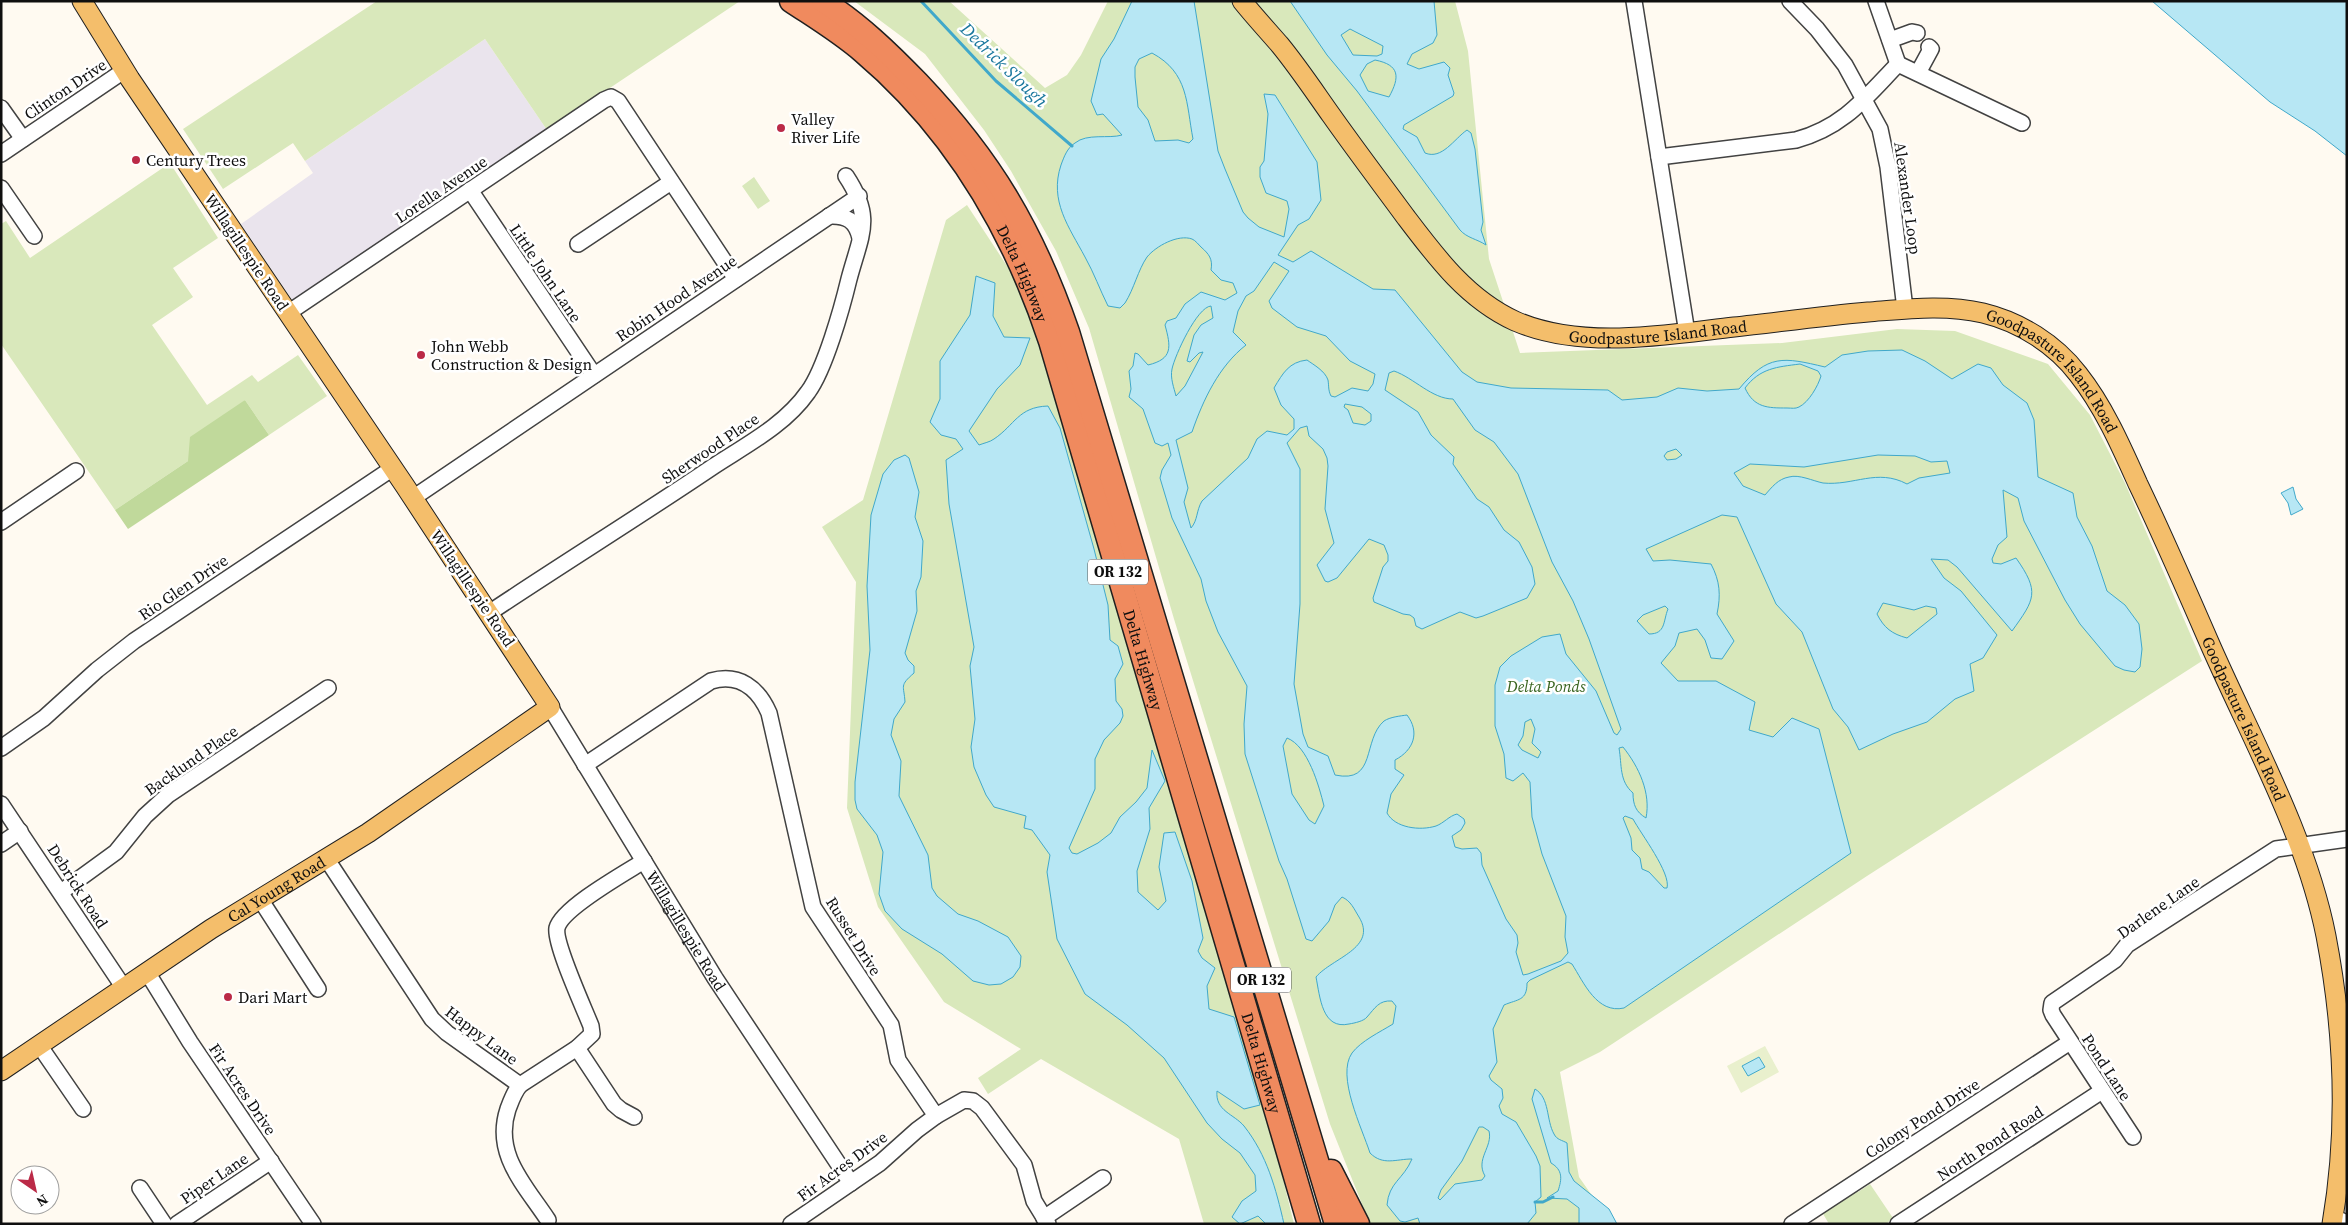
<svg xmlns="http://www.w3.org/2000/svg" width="2348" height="1225" font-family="'Source Serif 4',serif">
<rect width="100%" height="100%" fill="#fffaf1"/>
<path fill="#eae4ed" d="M485,39l62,91 -254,171 -52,-77 72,-51 -8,-12z"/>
<path fill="#d9e8bb" d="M377,1h363l-193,129 -62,-91 -180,122 -12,-18 -70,46 -40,-60z
M854,1h95l96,87 22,-13 14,-20 27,-54h347l13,50 21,208 31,94 262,-10 115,-14 58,2 93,33 42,51 35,68 77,178 -335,215 -267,176 -40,20 19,105 33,47h-242l-40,-100 -156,-505 -85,-291 -33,-77 -45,-80 -27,-41 -59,-76z
M170,163l48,75 -45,30 20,29 -41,28 55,80 45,-30 6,7 40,-27 29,41 -58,39 -24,-35 -57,61 -73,49 -114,-166v-120l5,-3 24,37z
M754,177l16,24 -12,8 -16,-23z
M967,205l42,64 21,45 236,795 28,115h-90l-25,-85 -138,-80 -53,35 -10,-16 43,-29 -77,-47 -66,-95 -31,-99 9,-226 -34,-55 41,-27 83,-280z
M1870,1184l23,34 -7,6h-57l-7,-12 34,-23 2,3z"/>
<path fill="#c0d99b" d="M245,400l24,35 -141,94 -13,-19 73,-49 2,-24z"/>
<path fill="#e9f0cd" d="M1765,1046l14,26 -38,21 -14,-27z"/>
<path fill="#b7e7f4" stroke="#40a8ca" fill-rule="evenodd" d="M1132,1h62l24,150 7,18 18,43 5,6 11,9 25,10 5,-28 -2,-8 -21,-8 -6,-16v-10l4,-6 4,-47 -4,-20 11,1 42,67 4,38 -12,19 -11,6 -20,30 15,7 18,-11 62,38 22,1 67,82 15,10 34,6 97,2 14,10 35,-3 21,-9 29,3 32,-2c29,-35 44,-32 86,-22l17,-12 26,-4 34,-1 23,11 27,18 26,-15 13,4 12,17 24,18 7,17 4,57 35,16 4,24 15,29 15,45 18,14 14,19 3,25 -2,18 -5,5 -11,-2 -9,-4 -35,-42 -15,-24 -41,-79 -6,-23 -15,-8 4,47 -9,8 -6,14 1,4 8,1 15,-6c24,34 19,41 -4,73l-55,-64 -9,-7 -17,-1 13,19 17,13 36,44 -14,23 -13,6 4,27 -19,8 -28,23 -34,12 -34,16 -11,-23 -15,-18 -31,-77 -26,-28 -39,-87 -15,-2 -76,34 7,12 17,-1 41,4c9,17 10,31 6,50l17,27 -12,18 -11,-1 -6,-18 -8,-11 -18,4 -4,13 -14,17 17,18h38l39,21 -6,28 24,7 19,-19 27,11 32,124 -227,155c-27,6 -40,-25 -52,-44l-4,-2 -38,18 -3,3c0,18 -9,16 -23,22l-11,24 4,33 -8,14 2,4 11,9 1,9 -4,8 3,8 14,8 20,34 4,10 1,31 -6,5 1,11 -9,11h-107l-2,-6 -13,4 -5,-1 -13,-16c2,-23 16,-25 25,-46 -16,0 -29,7 -42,-6 -8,-25 -34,-77 -18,-100 9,-12 28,-21 41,-29l3,-18 -4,-5c-13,-1 -17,7 -25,16 -3,4 -12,6 -18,7 -27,6 -29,-27 -33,-47 16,-19 62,-29 43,-60 -5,-8 -8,-16 -17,-20l-7,8 -6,16 -17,20 -6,-2 -19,-60 -8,-18 -34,-107 -1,-30 3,-38 -29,-54 -12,-31 -5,-22 -29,-61 -12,-40 2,-8 9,-15 -3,-12 -6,3 -7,-3 -12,-34 -14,-12 2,-8 -2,-18 4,-5 2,-13 3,1 10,11c25,-6 23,-18 17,-40l2,-4 9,-3 9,-14 16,-12 24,8 12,-7 -4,-10 -12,-3 -10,-10c2,-11 -2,-16 -10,-23 -2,-2 -6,-7 -9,-8 -14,-5 -36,7 -45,18 -9,13 -13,32 -22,46l-5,5 -12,-2c-8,-16 -14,-33 -23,-49 -16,-30 -36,-56 -24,-92 3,-8 6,-17 14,-22 12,-10 34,-4 47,-8l-19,-21 -6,1 -6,-14 10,-42 13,-20zM1152,53c37,20 34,50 41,86l-4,4 -11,-3 -23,1 -7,-21 -10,-13 -3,-30v-10l4,-8zM1274,262l15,9 -20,30 3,7 25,19 29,9 24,25 25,13 -2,10 -5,7 -16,-3 -17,9 -4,-1c-3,-6 -2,-10 -3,-16 -3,-9 -14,-15 -21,-20 -18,2 -24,13 -33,28l7,17 13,14v10l-7,6 -20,-4 -10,8 -9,19 -46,43c-6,10 -4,19 -11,27l-7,-26 4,-14 -12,-48 16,-8c11,-32 27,-66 54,-87l-13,-13 5,-21 8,-15 8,-5zM1211,306l2,12 -12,7 -7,10 -7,26 3,1 9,-9 4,-1 -18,34 -9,10c-2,-8 -6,-18 -4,-27 3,-14 25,-62 39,-63zM1800,364l18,7 3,5c-3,10 -12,26 -22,31 -4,2 -7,1 -12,1 -19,0 -33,0 -42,-20 15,-20 32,-21 55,-24zM1394,371c20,7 38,28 59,28l22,31 19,12 24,32 34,88 21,39 16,38 32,90 -4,6 -3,-2 -18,-42 -30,-37 -6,-20 -18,3 -31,19 -11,11 -5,18v41l9,28 2,24 7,3 10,-8 7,9 2,35 10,37 24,62 -1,21 3,16 -7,8 -33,13 -5,1 -7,-23 2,-9 -1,-8 -11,-16 -24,-54 -1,-12 -4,-5 -15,1 -7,-2 -3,-11 9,-6 4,-7 -1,-4 -7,-5c-8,2 -13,9 -21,12 -16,5 -41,2 -49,-13l4,-19 13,-19 -9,-6v-9c19,-10 25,-28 12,-45 -7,1 -17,2 -23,6 -22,19 -7,63 -49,54l-7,-19 -20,-9 -5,-13 -9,-50 6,-80v-135l-13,-26 13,-15 7,-2 2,10 14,13 4,9 1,8 -3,43 9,34 -17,22 8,16 3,1 9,-4 32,-39 15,6 4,10v6l-5,6 -10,31 1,4 29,12 7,1 4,3 2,8 6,3 38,-17 16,6 7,-2 44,-18 8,-14 -3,-17 -13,-25 -15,-12 -15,-23 -12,-8 -24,-35 1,-7 -23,-22 -13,-23 -33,-22 4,-17zM1345,404l17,3 9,7v7l-6,4 -12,-2 -5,-13 -4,-3zM1676,449l6,6 -6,4 -9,1 -3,-4 3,-4zM1878,455l37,1 16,6 16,-1 3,12 -31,5 -12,6c-30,-16 -53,2 -84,-1 -10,-2 -24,-9 -34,-6 -11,2 -17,10 -24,18l-22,-9 -9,-13 16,-9 54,3zM1883,603l31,7 12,-4 10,2 1,6 -30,24c-15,-4 -23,-10 -30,-24zM1665,606l3,3c-5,12 -2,25 -19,25l-12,-13 6,-6zM1531,719l4,10 -3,14 9,9 -3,6 -16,-8 -4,-5 5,-9 2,-14zM1287,738c21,8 32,48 37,68l-9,18 -6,-4 -17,-26 -9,-48zM1623,747c16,20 28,46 23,71 -10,-6 -13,-13 -13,-25 -14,-12 -11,-28 -14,-45zM1625,816l8,3c8,15 38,54 34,69h-3l-15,-16 -7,-3 -2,-11 -8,-8 -1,-12 -8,-20zM1479,1127h4l6,4c4,16 -14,28 -4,45l-3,4 -27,4 -15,16 -2,-2 3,-8 21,-29z
M1290,1h144l3,34 -4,8 -21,11 -5,10 12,5 25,-7 6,6 -2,7 6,18 -1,3 -49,29 -1,4 14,8 8,16c17,7 29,-14 42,-23l4,3 4,16 8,73 -2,8 5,15c-9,-6 -19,-7 -26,-15l-103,-139 -30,-36zM1350,29l33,17 -1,8 -5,2 -24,-1 -12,-20zM1375,60c25,5 25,17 14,37l-21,-6 -8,-16 7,-11z
M2152,1h195v155l-32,-25 -45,-29z
M976,276l19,7 -2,33 11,21 26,1 -10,27 -23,24 -28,42 10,14c5,-2 11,-3 15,-6 21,-14 24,-32 54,-33l12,22 34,121 14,56 2,35 8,6 5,18 -8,15 1,22 6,8 1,7 -3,7 -16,17 -9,19v30l-26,59 3,5 5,1 21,-11 13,-10 9,-16 16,-15 11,-14 5,-38 13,31 -16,27 1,21 -13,42 1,21 20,18 8,-9 -7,-34 5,-34 11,-1 17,49 11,57 -5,13 4,7 13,10 -8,18 2,23 25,8 26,88 -16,4 -27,-18c-2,20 17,23 27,35 23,29 32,63 40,98h-18l-8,-8 -18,8 -8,-7 10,-16 14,-10 -1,-16 -15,-22 -18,-14 -15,-16 -43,-65 -37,-33 -42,-31 -28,-55 -10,-67 3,-17 -18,-25 -8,-2 2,-12 -32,-9 -8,-12 -12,-28 -3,-20 4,-28 -5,-53 4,-19 -25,-143 -3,-44 17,-11 -7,-10 -15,-4 -11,-13 10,-23v-38l30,-46z
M905,455l4,3 10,34 -4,25 8,24 -2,36 -5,14 1,20 -12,42 3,7 6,6v7c-15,13 -10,12 -9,29l-11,17 -3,16 10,26 -2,35 29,59 4,33 5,8 21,18 20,7 30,16 13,19 -1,11 -7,10 -12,7 -12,1 -16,-4 -31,-27 -40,-25 -17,-18 -6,-17 4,-42 -6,-17 -20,-26 -2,-9v-18l15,-132 -3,-64 4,-71 12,-41 11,-14z
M2293,487l3,12 7,10 -12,6 -3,-12 -7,-10z
M1759,1057l6,10 -17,9 -6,-10z
M1535,1089c15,9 11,31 19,45 3,6 8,6 13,9l2,29 5,9 35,28 8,15h-38v-16l-12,-9 -20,-1 11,-7c4,-12 5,-21 -7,-28l-19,-64z"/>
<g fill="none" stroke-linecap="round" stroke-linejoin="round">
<path stroke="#40a8ca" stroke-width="3" d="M921,1l75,80 76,65
M1535,1202h8l10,-5"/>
<g stroke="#424242" stroke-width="18">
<g id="minor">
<path d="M1634,1l53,332"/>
<path d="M1790,1l27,28 28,36 35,64 8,38 17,142"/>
<path d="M1876,1l22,63"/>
<path d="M1890,40l22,-8 5,1"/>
<path d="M1918,73l13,-24 -2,-2"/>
<path d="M1,108l22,31"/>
<path d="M1,154l124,-84"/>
<path d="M1659,157l137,-17c48,-13 70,-43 102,-76l124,59"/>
<path d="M1,188l33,48"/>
<path d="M470,190l124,185"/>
<path d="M829,216c18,-1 27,5 31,22"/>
<path d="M578,244l93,-62"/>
<path d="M288,313l316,-213 7,-3 7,4 118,178"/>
<path d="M413,498l446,-302"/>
<path d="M1,522l75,-51"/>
<path d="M489,613c75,-50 151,-97 225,-147 32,-21 71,-41 94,-74 17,-23 34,-84 41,-113 12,-45 25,-61 -3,-103"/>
<path id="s1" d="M550,707l165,271 136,205"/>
<path d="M1,748l43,-30 53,-48 37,-29 259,-173"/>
<path d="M585,765l126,-84c28,-8 47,7 58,32l44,194 78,118 7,35 38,56 28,-16 9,1 9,7 42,57 10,36 14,23"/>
<path d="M1,804l123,184"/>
<path d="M1,844l19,-13"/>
<path d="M326,858l106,161 15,14 73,52c-6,7 -9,16 -12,24 -15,45 17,76 40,111"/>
<path d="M61,892l55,-40 29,-36 23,-21 160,-107"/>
<path d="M260,899l58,90"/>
<path d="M147,972l43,70 123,182"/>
<path d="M39,1045l44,64"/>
<path d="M577,1048l37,56 7,6 13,7"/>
<path d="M520,1085l57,-37 15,-14 -1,-8c-7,-18 -37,-83 -34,-98 5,-20 68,-55 87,-67"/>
<path d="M2133,1137l-80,-122 -2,-5 1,-7 63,-43 12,-15 149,-96 71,-10"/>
<path d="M140,1188l24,36"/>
<path d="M2333,1217l14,6"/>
<path d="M1044,1218l59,-40"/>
<path d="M177,1224l94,-63"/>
<path d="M791,1224l89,-61 37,-33 19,-14"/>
<path d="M1792,1224l278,-182"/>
<path d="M1898,1224l204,-133"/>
</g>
</g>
<g stroke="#202020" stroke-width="21">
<g id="major">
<path id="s2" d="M1242,1c12,15 25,29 38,44 18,22 34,46 51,70 24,34 49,67 74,101 31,41 62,83 110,105 67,29 149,14 219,6 45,-5 89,-11 134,-15 38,-3 77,-8 115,1 37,9 72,31 95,61 26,33 43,72 60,110 25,52 48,105 71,158 41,94 97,193 117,294 18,94 22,194 6,288"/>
<path id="s3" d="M1,1071l210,-142 157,-96 182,-126 -145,-221 -275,-407 -48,-78"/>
</g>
</g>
<g stroke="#202020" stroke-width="25">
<g id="highway">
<path id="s4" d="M791,1c24,16 49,31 71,50 91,77 151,178 188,290l259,883"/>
<path d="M823,1c36,23 66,52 95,82 74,78 115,148 150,249l268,892"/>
<path d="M1331,1171l27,53"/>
</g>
</g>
<use href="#minor" stroke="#fff" stroke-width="15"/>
<use href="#major" stroke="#f4be6b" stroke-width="19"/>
<use href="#highway" stroke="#f08a5e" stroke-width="22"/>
</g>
<g fill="#bb2a47" stroke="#fff" stroke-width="2">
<circle cx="781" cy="128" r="5"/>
<circle cx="136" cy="160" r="5"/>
<circle cx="421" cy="355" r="5"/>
<circle cx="228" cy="997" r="5"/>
</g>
<g text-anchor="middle" stroke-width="5" stroke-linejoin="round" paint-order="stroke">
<g fill="#fff" stroke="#575757" stroke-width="1">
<rect x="1088" y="559.5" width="60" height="25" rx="4"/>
<rect x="1231" y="967.5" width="60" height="25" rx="4"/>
</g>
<g font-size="15" font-weight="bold" fill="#0f0f0f">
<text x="1118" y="577">OR 132</text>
<text x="1261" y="985">OR 132</text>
</g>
<g font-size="16" fill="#0f0f0f" stroke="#fff">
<text transform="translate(65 89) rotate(-34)" y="6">Clinton Drive</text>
<text transform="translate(441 189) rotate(-34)" y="6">Lorella Avenue</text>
<text transform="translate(1908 198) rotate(82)" y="6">Alexander Loop</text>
<text transform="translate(247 252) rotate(56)" y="6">Willagillespie Road</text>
<text transform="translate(546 273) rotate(56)" y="6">Little John Lane</text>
<text dy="6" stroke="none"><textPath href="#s4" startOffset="364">Delta Highway</textPath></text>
<text transform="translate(676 298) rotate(-34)" y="6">Robin Hood Avenue</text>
<text dy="6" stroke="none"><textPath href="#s2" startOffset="569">Goodpasture Island Road</textPath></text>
<text dy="6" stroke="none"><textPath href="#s2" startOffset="989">Goodpasture Island Road</textPath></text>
<text transform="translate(710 448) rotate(-34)" y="6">Sherwood Place</text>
<text transform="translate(183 587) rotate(-34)" y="6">Rio Glen Drive</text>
<text transform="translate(473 588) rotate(56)" y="6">Willagillespie Road</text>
<text dy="6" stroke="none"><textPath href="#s4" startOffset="769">Delta Highway</textPath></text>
<text dy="6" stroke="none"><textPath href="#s2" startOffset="1394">Goodpasture Island Road</textPath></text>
<text transform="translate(191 760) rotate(-35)" y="6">Backlund Place</text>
<text transform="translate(78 886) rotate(57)" y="6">Debrick Road</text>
<text dy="6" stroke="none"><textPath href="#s3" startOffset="330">Cal Young Road</textPath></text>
<text transform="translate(2158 907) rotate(-35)" y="6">Darlene Lane</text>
<text dy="6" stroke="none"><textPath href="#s1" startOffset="262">Willagillespie Road</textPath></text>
<text transform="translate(854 936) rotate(58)" y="6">Russet Drive</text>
<text transform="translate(482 1035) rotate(37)" y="6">Happy Lane</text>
<text dy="6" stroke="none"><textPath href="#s4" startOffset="1189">Delta Highway</textPath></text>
<text transform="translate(2107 1067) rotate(57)" y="6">Pond Lane</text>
<text transform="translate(243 1089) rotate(56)" y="6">Fir Acres Drive</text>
<text transform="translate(1922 1118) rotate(-33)" y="6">Colony Pond Drive</text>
<text transform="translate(1990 1143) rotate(-33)" y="6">North Pond Road</text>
<text transform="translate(842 1166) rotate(-36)" y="6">Fir Acres Drive</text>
<text transform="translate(214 1178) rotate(-34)" y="6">Piper Lane</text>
</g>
<g font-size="16" fill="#0f0f0f" stroke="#fff" text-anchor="start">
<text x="791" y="125">Valley<tspan x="791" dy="18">River Life</tspan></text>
<text x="146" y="166">Century Trees</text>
<text x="431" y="352">John Webb<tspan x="431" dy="18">Construction &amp; Design</tspan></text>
<text x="238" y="1003">Dari Mart</text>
</g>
<g font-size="16" font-style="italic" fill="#396520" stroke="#fff">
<text x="1546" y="692">Delta Ponds</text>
</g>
<g font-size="18" font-style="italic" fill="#1b789e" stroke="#fff">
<text transform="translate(1004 65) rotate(44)" y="6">Dedrick Slough</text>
</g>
</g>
<rect width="2348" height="1225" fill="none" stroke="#0f0f0f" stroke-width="5"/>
<g transform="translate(35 1190) rotate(146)"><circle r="24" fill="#ffffff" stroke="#9f9f9f"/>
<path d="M0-4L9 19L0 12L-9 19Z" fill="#bb2a47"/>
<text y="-8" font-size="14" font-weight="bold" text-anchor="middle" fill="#0f0f0f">N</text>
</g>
</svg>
